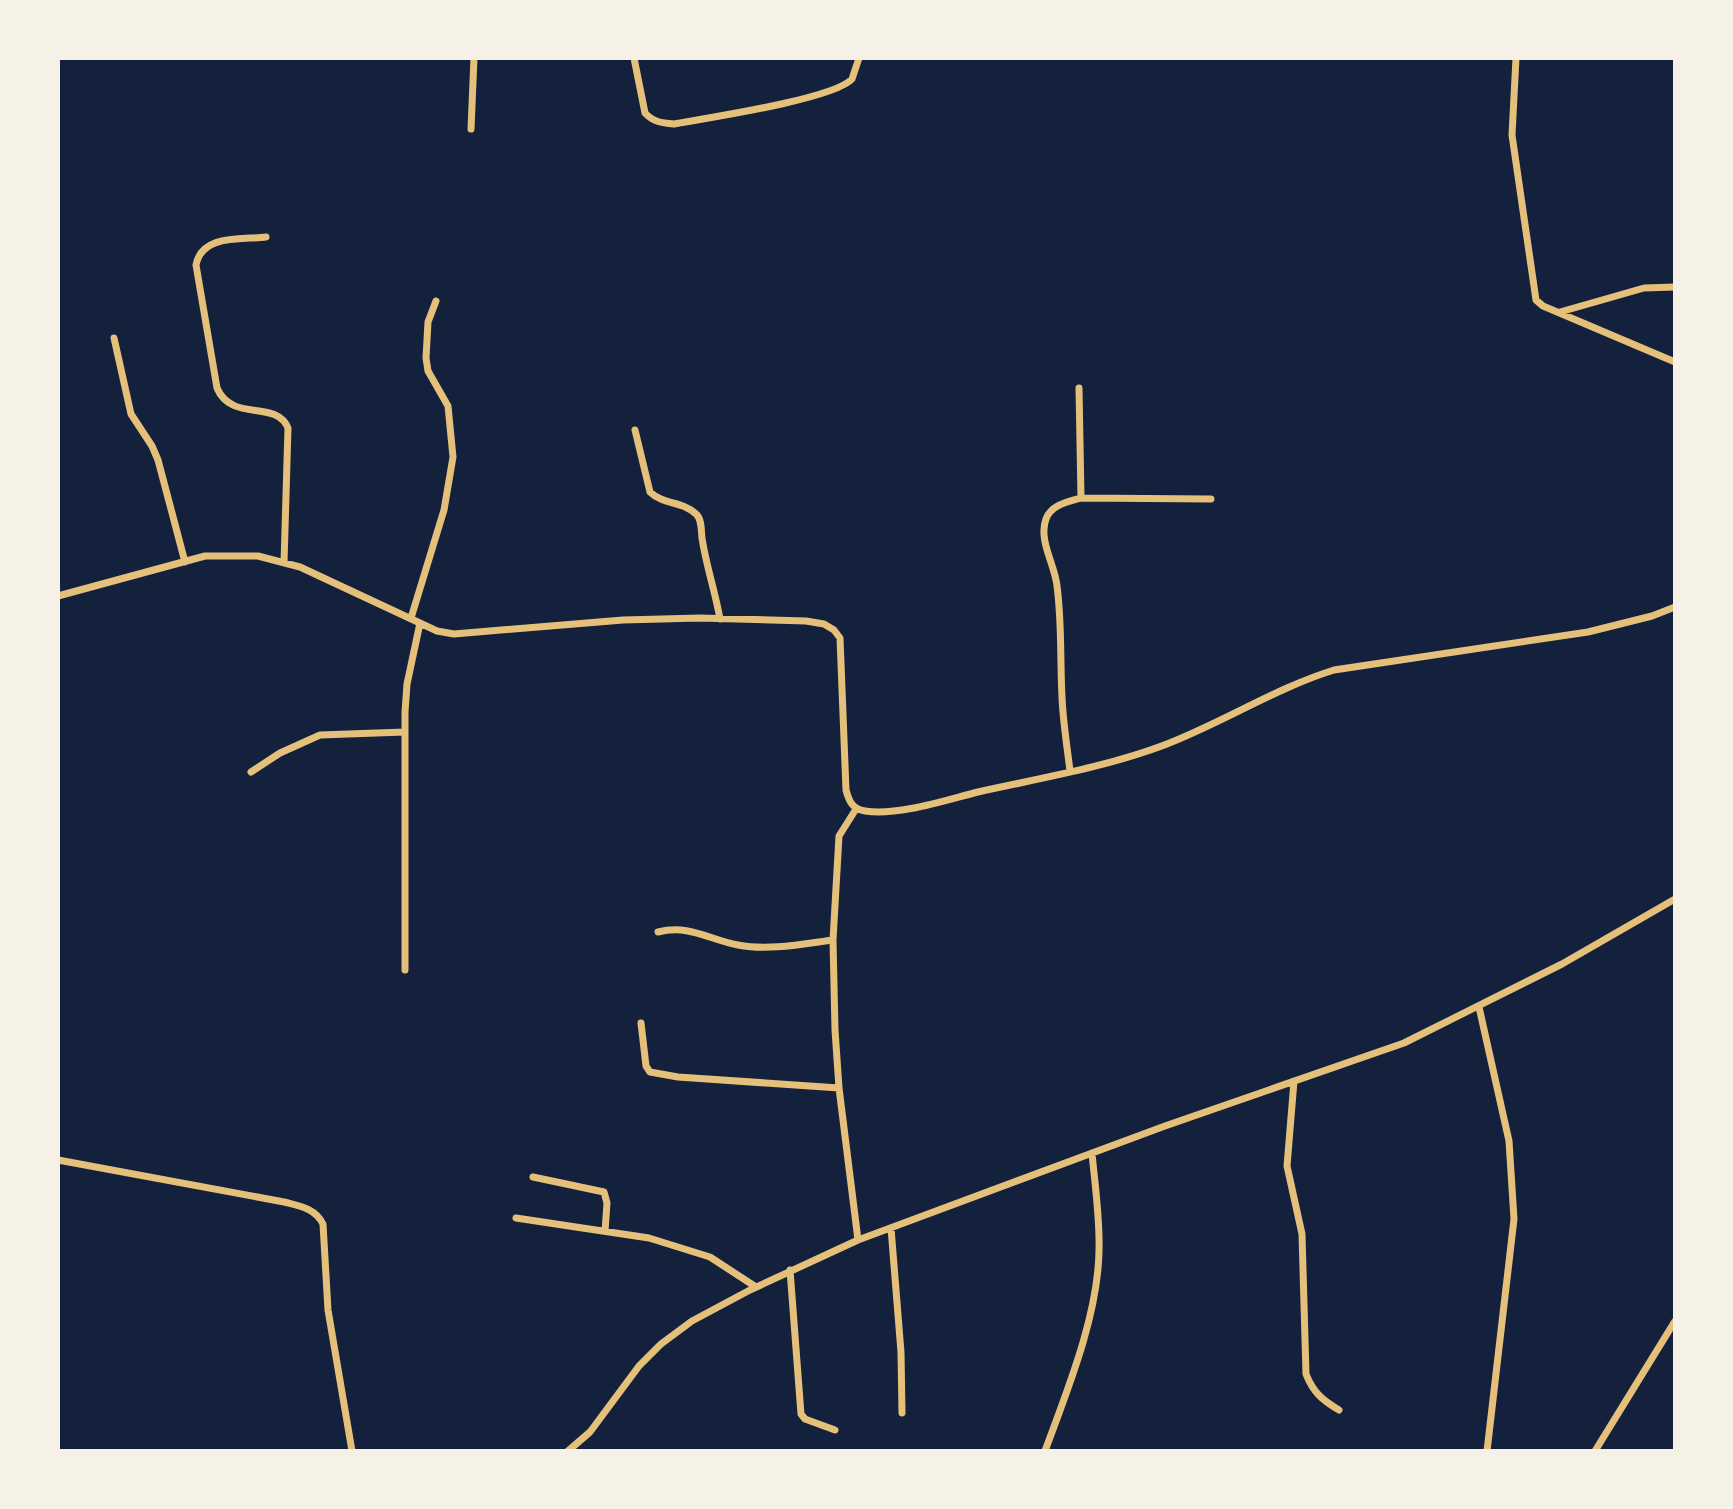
<svg xmlns="http://www.w3.org/2000/svg" width="1733" height="1509" font-family="'Exo 2',sans-serif">
<rect width="100%" height="100%" fill="#14213d"/>
<g fill="none" stroke-linecap="round" stroke-linejoin="round">
<path stroke="#e5c07b" stroke-width="7" d="M634,58l11,55c8,9 17,10 29,11 33,-6 160,-25 178,-45l7,-21
M1516,58l-4,77 24,165 7,6 132,56
M471,129l3,-71
M266,237c-25,3 -64,-3 -70,28l21,123c15,35 59,11 71,40l-4,135
M1560,312l84,-24 31,-1
M114,338l17,76 21,32 6,14 27,102
M1079,388l2,110
M635,430l15,62c13,13 33,9 46,22 6,5 5,16 6,24 4,27 13,53 18,81
M58,596l147,-40h53l42,11 137,64 17,3 169,-14 77,-2 106,3 18,3 10,6 6,8 6,152c3,11 6,19 19,21 33,5 81,-11 113,-19 63,-14 129,-25 189,-48 57,-22 109,-56 167,-74l254,-38 64,-16 23,-9
M411,618l33,-108 9,-53 -5,-51 -20,-35 -2,-13 2,-36 8,-21
M1070,771c-3,-25 -7,-49 -8,-74 -2,-37 0,-74 -5,-111 -2,-21 -19,-46 -11,-67 5,-14 21,-17 35,-21l130,1
M251,772l29,-19 40,-18 85,-3
M856,809l-17,27 -6,104 2,90 4,58 19,152
M658,932c32,-8 51,8 80,13 30,6 65,-1 95,-5
M405,970v-258l2,-28 13,-61
M1479,1007l30,134 5,78 -27,232
M641,1023l5,43 4,6 28,5 161,11
M1294,1081l-7,85 15,68 4,140c7,18 16,26 33,36
M58,1160l226,42c15,4 31,6 39,22l5,86 24,141
M533,1177l71,15 3,11 -2,28
M516,1218l133,20 61,19 46,30
M891,1228l10,124 1,61
M790,1270l11,144 4,5 30,11
M568,1451l22,-19 49,-66 22,-22 31,-23 58,-31 108,-50 307,-114 239,-83 158,-79 113,-65
M1045,1451c22,-60 53,-135 54,-200 1,-33 -4,-65 -7,-98
M1595,1451l80,-130"/>
</g>
<rect width="1733" height="1509" fill="none" stroke="#f6f1e7" stroke-width="120"/>
</svg>
